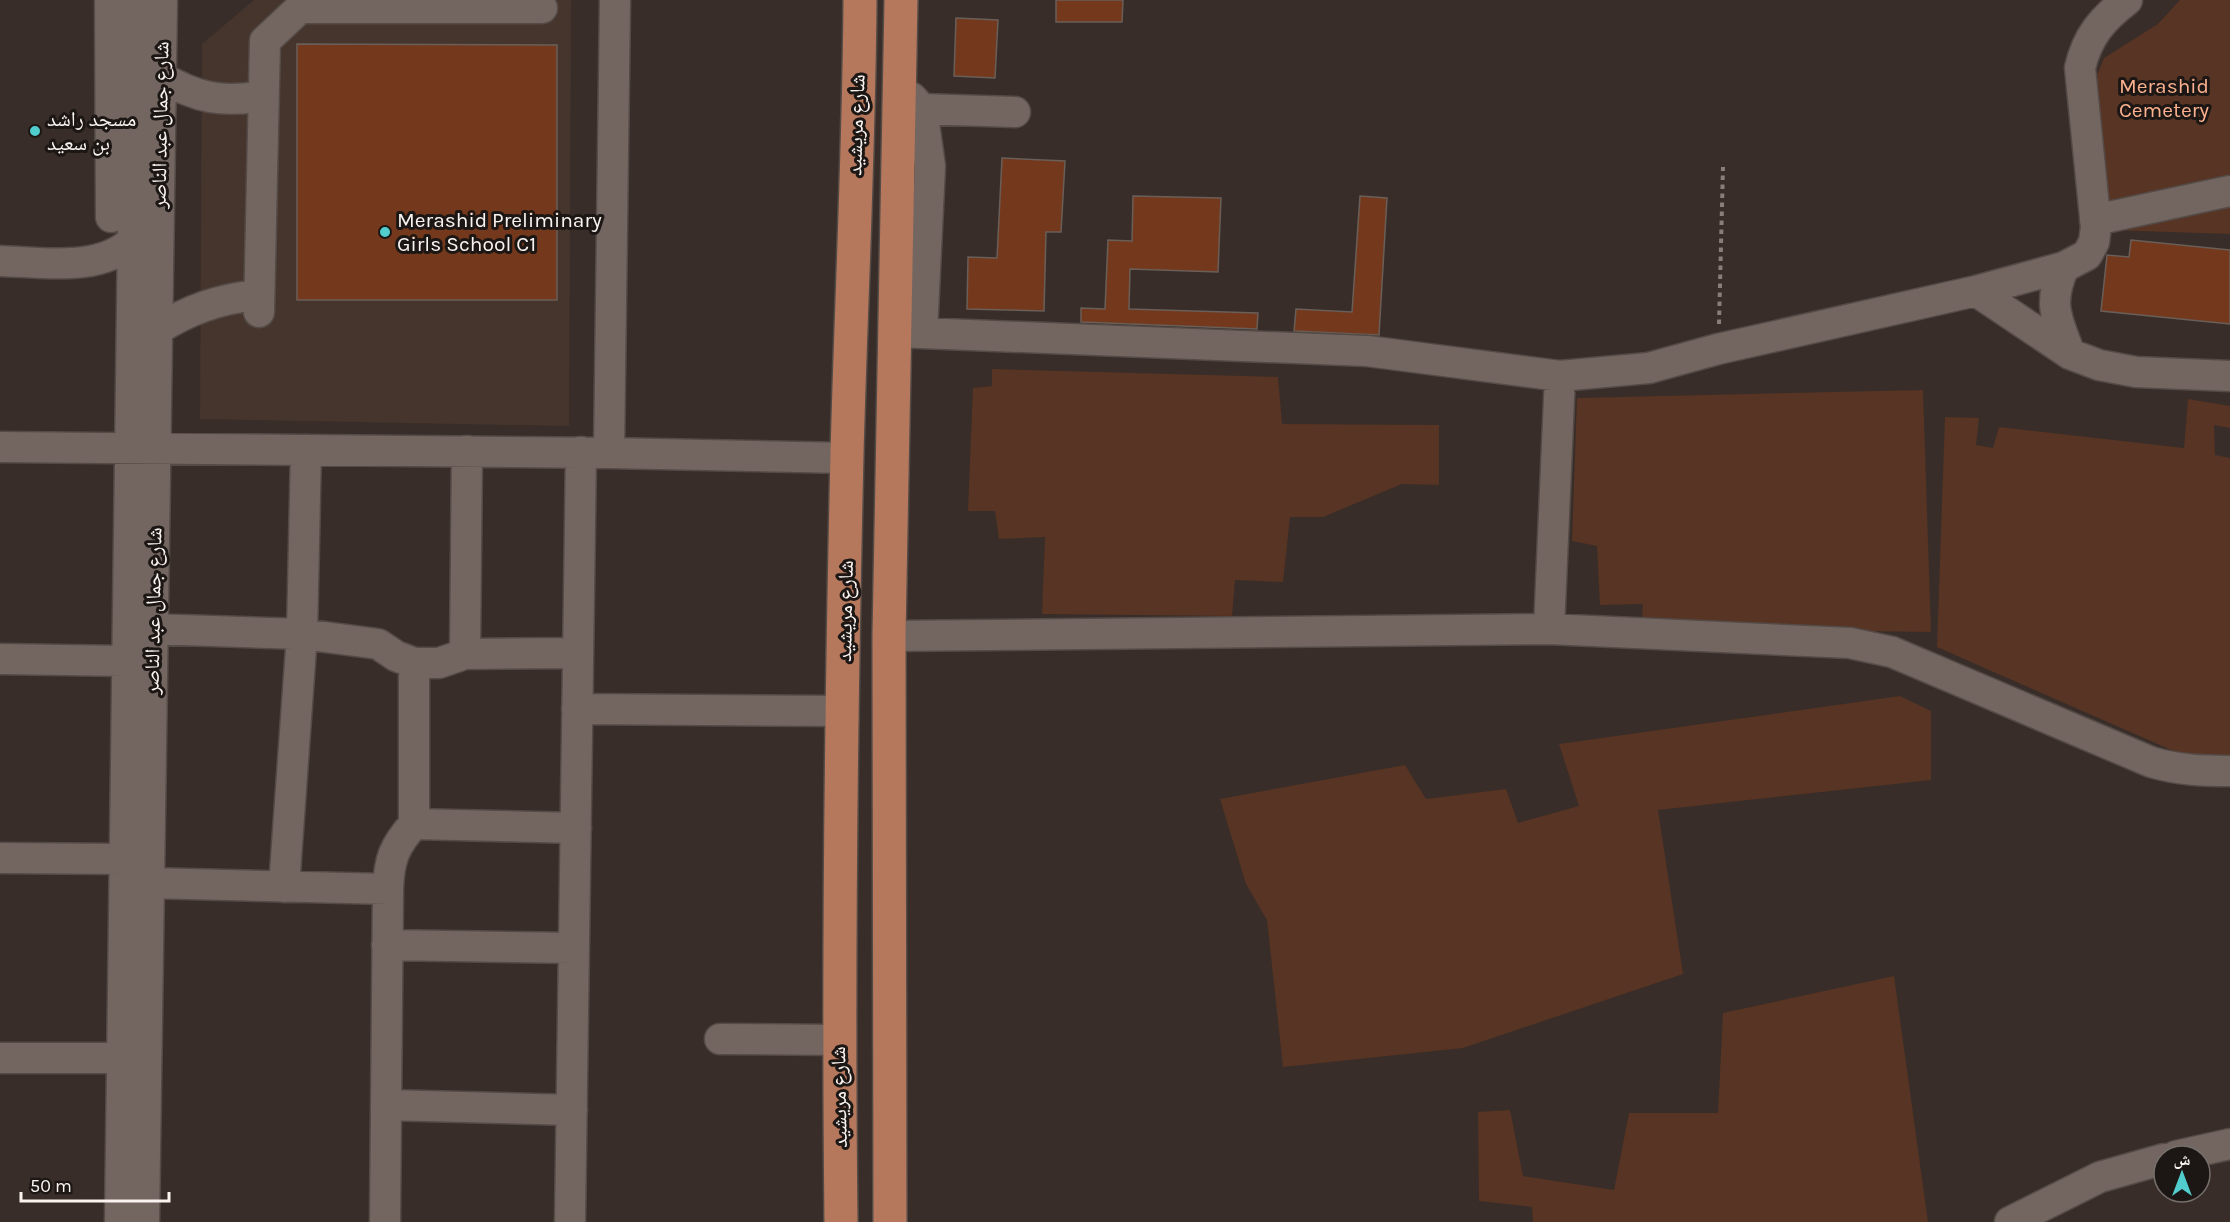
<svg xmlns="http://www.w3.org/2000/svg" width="2230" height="1222" font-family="Karla,'Noto Naskh Arabic',sans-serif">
<rect width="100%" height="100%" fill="#382d28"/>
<path fill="#46352d" d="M254,0h317l-2,426 -369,-7 2,-375z"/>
<path fill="#573423" d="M2180,0h50v234l-120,-4 -13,-155 7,-17 54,-34z
M992,369l286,8 4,47 157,1v60l-37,-1 -79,33h-33l-7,65 -48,-2 -3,36 -190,-2 3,-77 -46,2 -4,-28h-27l5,-123 19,-2z
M1923,390l8,242 -290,-4 2,-24 -43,1 -3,-59 -25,-5 5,-143z
M2188,399l42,7v22l-16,-3 1,30 15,3v301l-36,1 -257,-113 8,-230 34,1 -3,27 17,3 6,-21 185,21z
M1900,696l31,15v69l-273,30 25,164 -220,74 -180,19 -16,-147 -21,-36 -26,-85 185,-34 21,34 80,-10 12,34 61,-17 -20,-62z
M1894,976l34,246h-395l-1,-15 -53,-6 -1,-89 32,-2 13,66 91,14 15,-77h89l5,-100z"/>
<path fill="#74391c" stroke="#6a5e58" stroke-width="1.5" d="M1056,0h67l-1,22h-66z
M956,18l42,2 -3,58 -41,-2z
M297,44l260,1v255h-260z
M1002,158l63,3 -4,71h-15l-2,79 -77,-2 1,-52 29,1z
M1133,196l88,2 -3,74 -88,-3 -1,40 129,4 -1,16 -176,-7v-14l24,1 3,-69 24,1z
M1360,196l27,2 -8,137 -85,-4 2,-22 56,3z
M2131,240l99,10v74l-129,-13 6,-56 22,2z"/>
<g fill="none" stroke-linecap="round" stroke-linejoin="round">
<g stroke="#544a46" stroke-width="33">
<path id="minor" d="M110,0l1,217
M161,77c36,21 60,26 102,19
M899,91l13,7 10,11 8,57 -8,167
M922,109l93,3
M2095,220l135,-29
M0,261c42,1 101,12 133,-21
M2064,267c-17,37 -7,52 6,87
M1976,291l94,63 29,11 37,7 94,4
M259,312l6,-271 33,-31 6,-2h238
M157,330c32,-21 64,-32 102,-35
M896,332l471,19 193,25 89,-8 69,-19 258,-58 88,-24 23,-12 7,-13 2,-15 -16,-159c7,-31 22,-49 47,-68
M0,447l609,6 238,5
M609,453l6,-453
M153,629l149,5 76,10 18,12 18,7h25l26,-9 113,-1
M1549,629l11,-253
M889,636l660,-7 301,14 42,9 259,110c27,8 51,9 79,9
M465,654l2,-203
M0,659l127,2
M577,709l266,2
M414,824v-161
M0,858l125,1
M149,883l239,6
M284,887l18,-253 4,-184
M387,945l187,3
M720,1039l119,1
M0,1058h122
M386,1105l186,5
M2176,1156l54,-12
M120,1222l16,-1222
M144,1222l18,-1222
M385,1222l3,-333c1,-29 6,-43 26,-65l162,4
M570,1222l11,-770
M2010,1222l90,-45 64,-18"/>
</g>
<g stroke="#544a46" stroke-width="36">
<path id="major" d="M841,1222c-3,-256 0,-512 6,-768 4,-151 12,-303 13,-454
M890,1222l-1,-586 12,-636"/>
</g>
<path stroke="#887e7a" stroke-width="4" stroke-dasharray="4.5 4.5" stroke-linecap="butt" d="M1719,324l4,-157"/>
<use href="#minor" stroke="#736661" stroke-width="30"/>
<use href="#major" stroke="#b5785c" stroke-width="33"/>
</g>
<g fill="#52cdcd" stroke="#1c1714" stroke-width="2">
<circle cx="35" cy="131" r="6"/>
<circle cx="385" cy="232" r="6"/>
</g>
<g text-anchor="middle" stroke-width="6" stroke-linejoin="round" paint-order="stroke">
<g font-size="21" fill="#fbb18f" stroke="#1c1714">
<text x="2164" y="93">Merashid<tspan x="2164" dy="24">Cemetery</tspan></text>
</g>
<g font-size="21" fill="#faf3ef" stroke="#1c1714" text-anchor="start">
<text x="47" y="126">مسجد راشد<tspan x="47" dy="24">بن سعيد</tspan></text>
<text x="397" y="227">Merashid Preliminary<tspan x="397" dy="24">Girls School C1</tspan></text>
</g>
<g font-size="21" fill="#faf3ef" stroke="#1c1714">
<text transform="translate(160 125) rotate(-89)" y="7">شارع جمال عبد الناصر</text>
<text transform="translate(856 125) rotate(-88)" y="7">شارع مريشيد</text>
<text transform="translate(153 611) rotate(-89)" y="7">شارع جمال عبد الناصر</text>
<text transform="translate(845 611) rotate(-89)" y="7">شارع مريشيد</text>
<text transform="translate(839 1097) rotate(-91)" y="7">شارع مريشيد</text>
</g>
</g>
<g transform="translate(2182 1174)"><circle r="28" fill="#1c1714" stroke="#756f6c" stroke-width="1.5"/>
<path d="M0-4.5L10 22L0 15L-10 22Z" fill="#52cdcd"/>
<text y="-9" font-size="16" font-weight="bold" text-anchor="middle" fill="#faf3ef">ش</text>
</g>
<path d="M21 1192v9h148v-9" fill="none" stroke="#faf3ef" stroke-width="3"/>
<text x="30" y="1192" font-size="18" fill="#faf3ef" stroke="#1c1714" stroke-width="4.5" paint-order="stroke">50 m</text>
</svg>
